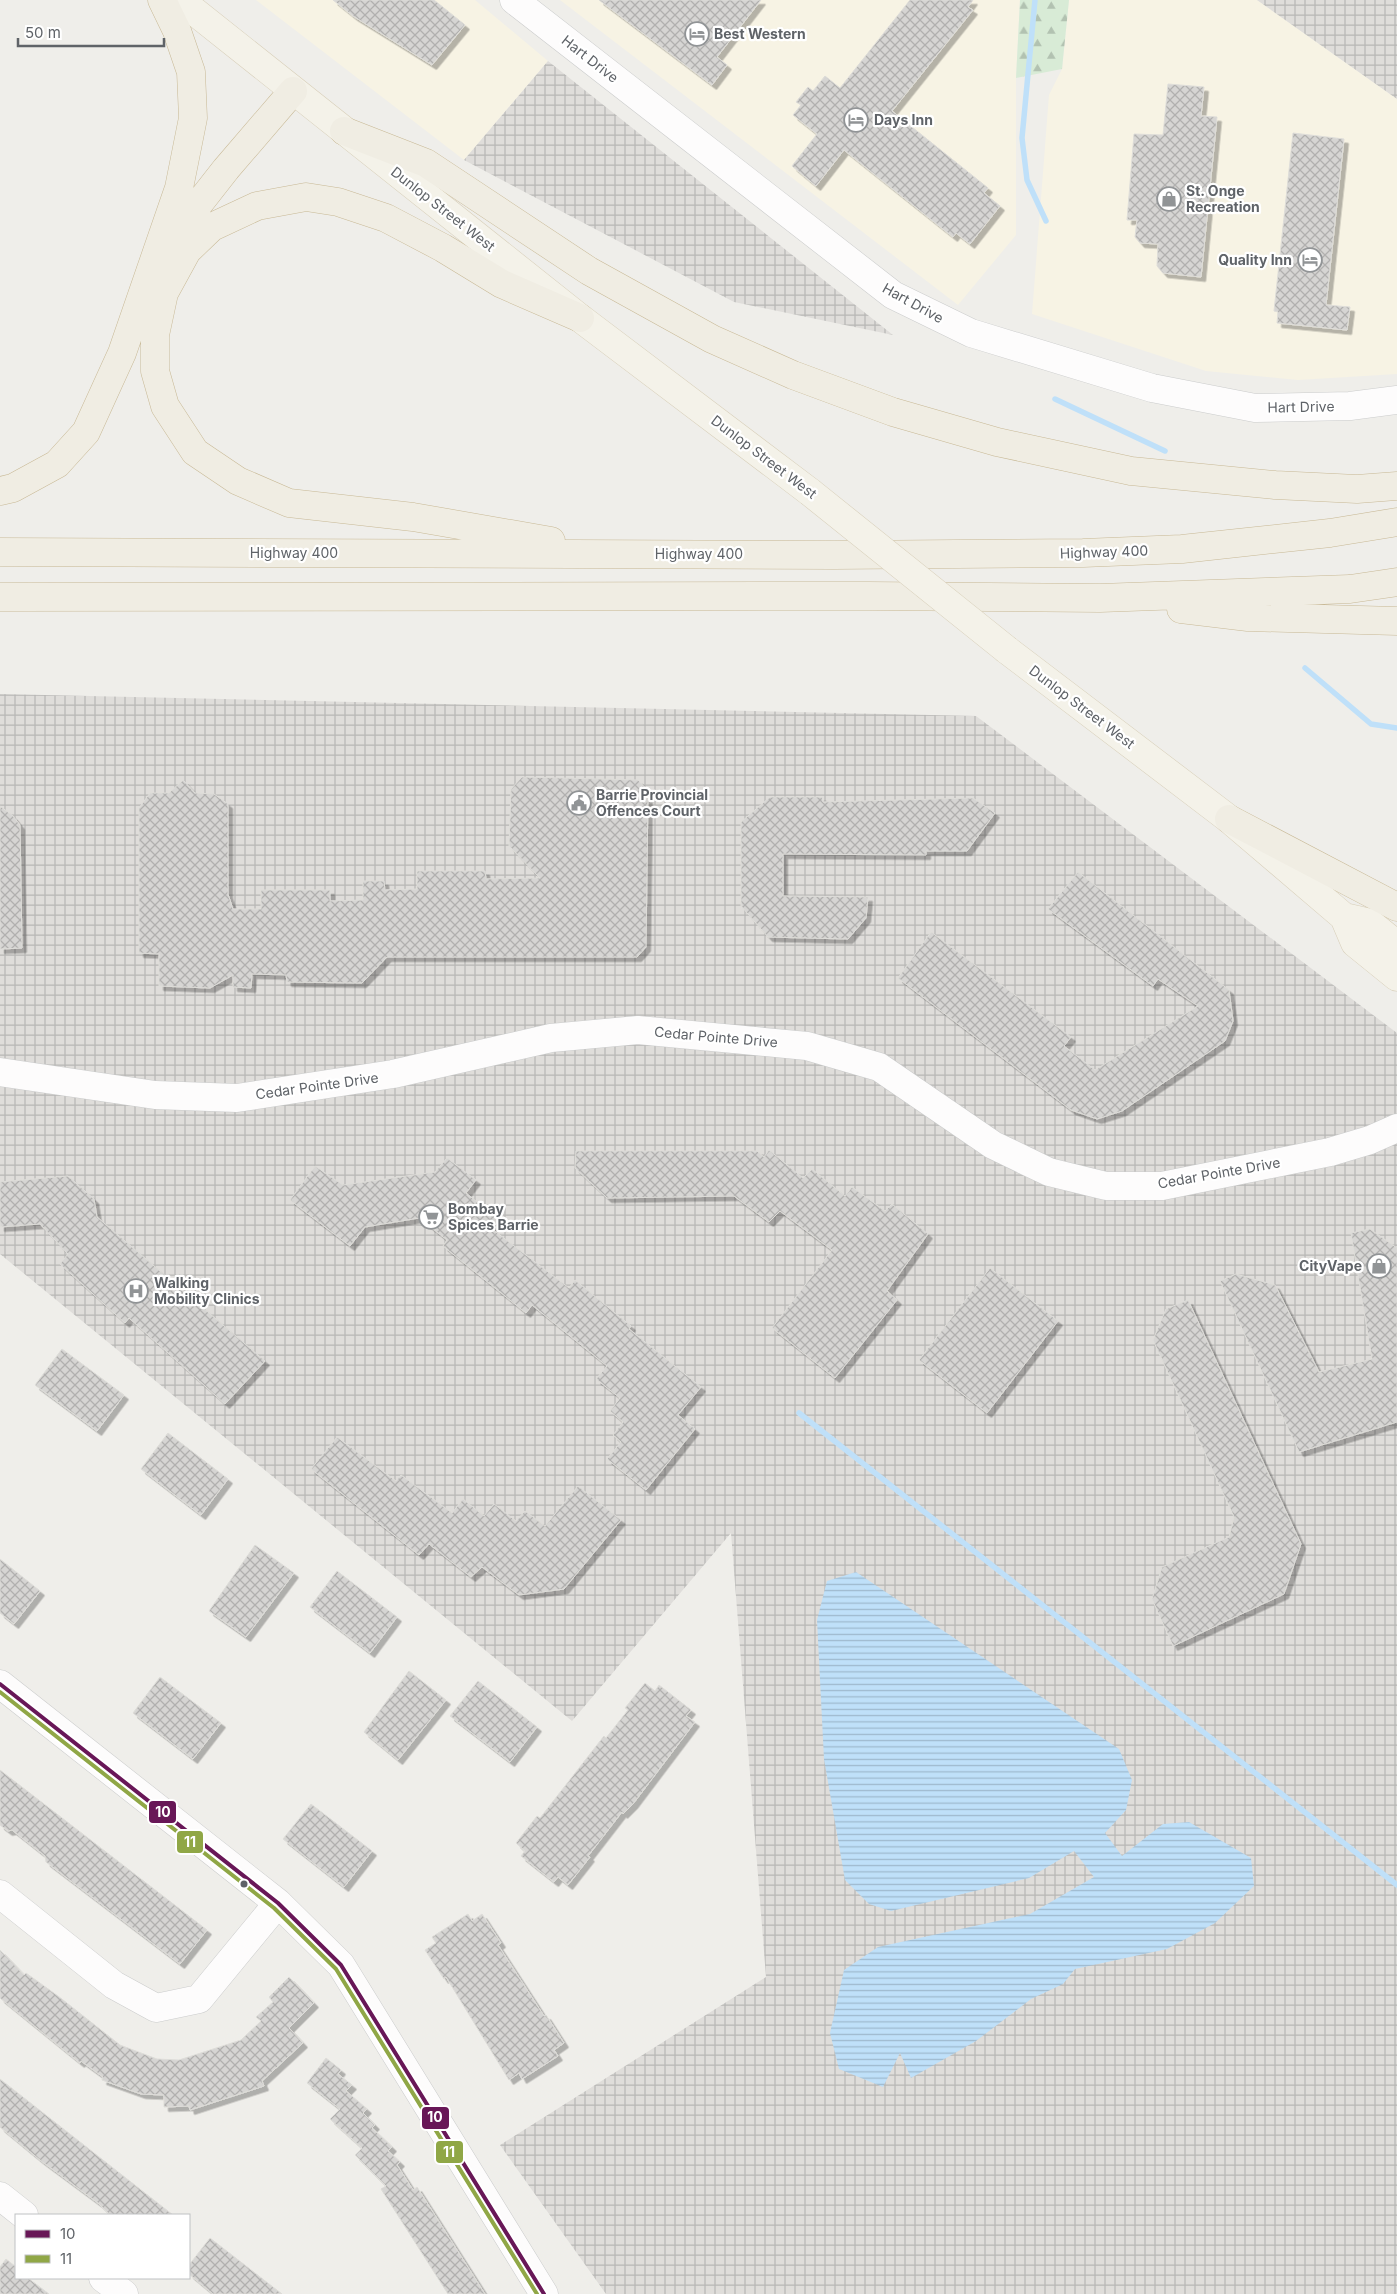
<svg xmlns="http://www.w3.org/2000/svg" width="1397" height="2294" font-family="Inter,sans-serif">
<defs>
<pattern id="industrial-grid" width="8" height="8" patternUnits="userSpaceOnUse" patternTransform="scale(1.25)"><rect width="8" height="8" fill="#dfddda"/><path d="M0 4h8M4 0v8" fill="none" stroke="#b8b7b5"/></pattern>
<pattern id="forest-firs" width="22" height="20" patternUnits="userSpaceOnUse" patternTransform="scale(1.25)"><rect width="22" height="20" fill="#d8ebd6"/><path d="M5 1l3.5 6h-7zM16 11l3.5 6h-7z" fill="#b2c2b1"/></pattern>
<pattern id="water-rules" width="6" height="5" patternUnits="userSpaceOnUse" patternTransform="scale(1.25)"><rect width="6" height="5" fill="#bfe0f9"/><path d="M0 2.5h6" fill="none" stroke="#9eb9cd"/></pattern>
<pattern id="building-cross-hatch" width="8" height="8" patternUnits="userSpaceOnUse" patternTransform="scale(1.25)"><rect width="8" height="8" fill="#d6d5d3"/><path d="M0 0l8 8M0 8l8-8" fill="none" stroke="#b1b0af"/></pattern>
<filter id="shadow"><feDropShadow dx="4.5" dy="4.5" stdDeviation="0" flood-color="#0004"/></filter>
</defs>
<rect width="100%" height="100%" fill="#efeeea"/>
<path fill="#f7f3e4" d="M256,0h219l73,61 -84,99z
M560,0h460l-4,78v157l-58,70z
M1069,0h188l140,99v275l-99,6 -92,-9 -174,-57 17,-219 13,-26z"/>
<path fill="url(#industrial-grid)" d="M1257,0h140v99z
M548,61l345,274 -159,-33 -270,-142z
M0,694l976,22 421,317v1261h-791l-106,-149 266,-168 -35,-444 -159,188 -572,-467z"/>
<path fill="url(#forest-firs)" d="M1020,0h49l-7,69 -46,9z"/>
<path fill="url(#water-rules)" d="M856,1572l263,177 13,31 -6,30 -21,23 17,23 41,-32 26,-2 62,36 3,28 -39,37 -48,26 -92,20 -12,15 -32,15 -55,42 -65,37 -11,-25 -17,34 -44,-18 -9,-36 14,-63 34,-23 152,-33 64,-37 -20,-26 -45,27 -138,33 -22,-7 -24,-24 -21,-121 -7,-139 10,-39z"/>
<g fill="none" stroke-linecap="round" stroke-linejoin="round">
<path stroke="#bfe0f9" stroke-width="5.5" d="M1035,0l-13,138 5,42 19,41
M1055,399l110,52
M1305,668l66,56 26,4
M799,1413l598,472"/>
</g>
<path fill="url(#building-cross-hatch)" stroke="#deddd9" filter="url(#shadow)" d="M333,0h101l31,25 -33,40 -79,-49z
M599,0h162l-44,57 10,8 -15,20z
M910,0h63l-5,7 5,3 -81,101 96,77 -4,5 16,13 -30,38 -14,-11 -3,4 -109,-87 -28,36 -24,-20 25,-32 -24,-19 8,-10 -5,-3 12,-15 5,4 12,-15 15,12z
M1168,84l36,3 -3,29 16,1 -16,160 -38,-4 -6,-7 1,-22 -18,-1 -5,-6 2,-17h-10l7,-86 29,1z
M1293,133l51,6 -18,166 24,2 -3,23 -70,-7 1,-11 -4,-1z
M522,777l116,3 10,11 -2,156 -9,10h-250l-25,26 -75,-1 -1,-7 -34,-1 -1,14 -18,-1v-12l-23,13 -51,-2v-32l-20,-1v-145l11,-15h19l14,-13 12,13 19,1 14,10v90l5,15h28v-19h69v11l33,-1v-19h21l1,9 32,-1v-18h68l1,8 54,-1 -31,-32 2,-57z
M770,797h52l1,5 150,-4 22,15 -28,38h-41v4l-143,-1v42l85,1 -2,21 -18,21 -80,-2 -27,-31v-84z
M0,806l13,10 7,9 2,123 -22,1z
M1078,872l151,118 4,31 -8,20 -103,70 -25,8 -26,-9 -173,-132 33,-46 140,105 -7,9 31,24 103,-64 -40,-27 -5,7 -105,-77z
M769,1150l34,28 9,-9 33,27 7,-9 33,24 7,-7 36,30 -41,57 10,9 -62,78 -63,-50 60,-78 -52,-39 -11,11 -35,-26 -127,2 -32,-30 1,-17h181l7,6z
M447,1158l29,22 -10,13 33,27 -7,9 77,59 6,-8 56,46 -2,3 72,58 -23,28 17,14 -49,61 -39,-31 14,-17 -8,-7 10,-13 -13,-11 10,-13 -24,-19 11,-13 -75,-61 -6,8 -83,-67 4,-6 -28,-22 -54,9 -15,19 -60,-46 25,-34 28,19 92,-13z
M68,1176l26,23 3,18 168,144 -40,43 -96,-86 -4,5 -65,-59 8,-10 -28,-30 -40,3v-45z
M1370,1229l27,19v174l-98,30 -79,-171 16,-7 39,11 44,87 53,-13 -21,-126z
M990,1268l68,53 -71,92 -68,-53z
M1188,1300l113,244 -17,50 -111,52 -21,-47 10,-32 67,-30 5,-20 -81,-177 13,-31z
M62,1349l62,46 -27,36 -62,-46z
M168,1433l60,46 -27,36 -60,-46z
M337,1437l59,44 5,-6 51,38 11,-14 21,17 10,-12 22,17 9,-10 20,15 33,-40 43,34 -57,69 -45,6 -37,-28 -11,10 -42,-33 -10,11 -108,-86z
M255,1545l39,28 -48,64 -37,-26z
M0,1559l40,32 -26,33 -14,-11z
M337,1571l60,46 -27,36 -60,-46z
M409,1671l37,29 -48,60 -34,-28z
M160,1677l61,46 -28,36 -60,-46z
M478,1681l59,46 -27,35 -60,-46z
M645,1683l10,8 4,-6 32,25 -5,6 9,6 -62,82 -10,10 -1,-2 -34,44 2,1 -22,28 -10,-8 -4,5 -33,-26 4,-5 -9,-8 21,-27 3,2 64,-82 2,2 22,-28 -3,-2z
M0,1770l207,160 -27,34 -134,-102 -1,-6 -33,-26 -4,1 -8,-6z
M311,1804l61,47 -28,36 -61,-48z
M468,1914l4,7 10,-7 19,29 -3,2 46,71 2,-1 18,28 -10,7 4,6 -36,23 -3,-6 -10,7 -63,-103 -2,2 -19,-29 11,-7 -4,-6z
M0,1950l24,25 2,-2 32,23 62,49 37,14 22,1 62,-20 20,-19 -5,-4 17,-15 -4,-5 20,-20 25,26 -25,25 14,15 -41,38 2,5 -74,24 -1,-4 -25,1v-12l-23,-1 -39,-14 1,-3 -22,-16 -1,2 -80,-65z
M326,2058l15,12 -3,4 14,11 -6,6 21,18 -4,4 12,12 -3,3 20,19 -4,4 12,11 -3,3 16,25 4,-3 68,107h-37l-67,-105 5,-3 -31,-31 7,-7 -32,-29 10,-10 -33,-26z
M0,2079l136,107 37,29h-63l-12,-12 -58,-43 -40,-33z
M210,2238l72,56h-69l-24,-20v-9z
M6,2259l10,8v11h12l21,16h-49v-27z"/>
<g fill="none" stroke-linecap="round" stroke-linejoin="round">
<g stroke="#cbcccc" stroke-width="29">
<path id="minor" d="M514,0l379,295 78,38 181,55 103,20 95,-2 47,-6
M0,1072l155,23 82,3 156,-24 158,-36 87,-8 169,16 72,21 114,78 56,27 57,14h56l168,-34 40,-12 27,-12
M0,1684l278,219 63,62 203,329
M0,1894l114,91 42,23 43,-9 79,-96
M0,2196l24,19
M103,2278l21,16"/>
</g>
<g stroke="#d7ceb8" stroke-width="29">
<path id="major" d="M180,0l400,318 230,174
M1007,650l222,169 115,98 11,26 42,34
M1344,917l26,6 27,22"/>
</g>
<g stroke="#c8b996" stroke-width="29">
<path id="highway" d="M344,131l82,32 163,108 123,68 81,36 100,37 104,30 134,29 144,14 82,4 40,-3
M168,243l58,-74 67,-78
M0,491l13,-3 44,-24 29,-32 36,-79 57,-165 14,-70 -2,-46 -14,-41 -15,-31
M551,541l-138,-24 -124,-14 -51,-22 -43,-29 -30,-46 -10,-35v-36l9,-42 23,-42 25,-24 45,-21 49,-9 32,5 48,16 57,30 59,36 78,34
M0,552l834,3 249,-2 99,-4 148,-16 67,-11
M0,597l869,-1 231,2 250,-9 47,-7
M1181,609l67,8 149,4
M1229,819l168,88"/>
</g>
<use href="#minor" stroke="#fdfcfc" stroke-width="28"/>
<use href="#major" stroke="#f4f2e9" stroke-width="28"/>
<use href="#highway" stroke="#f0ede3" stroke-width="28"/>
<g stroke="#d7ceb8" stroke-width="29" stroke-linecap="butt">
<path id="major-bridge" d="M810,492l197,158"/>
</g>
<use href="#major-bridge" stroke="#f4f2e9" stroke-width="28"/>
<g stroke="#fff" stroke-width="8">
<path id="bus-1" d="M0,1684l278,219 63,62 203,329"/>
</g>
<g stroke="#fff" stroke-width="8">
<path id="bus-2" d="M0,1692l274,216 62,61 201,325"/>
</g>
<use href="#bus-1" stroke="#681757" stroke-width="4"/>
<use href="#bus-2" stroke="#90a746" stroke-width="4"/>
</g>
<defs>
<g id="hotel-ring" transform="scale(1.25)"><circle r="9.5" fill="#fff" stroke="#919496" stroke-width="1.5"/><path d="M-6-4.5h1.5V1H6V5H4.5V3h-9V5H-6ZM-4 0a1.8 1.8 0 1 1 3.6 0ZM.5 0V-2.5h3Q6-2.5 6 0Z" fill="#919496"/></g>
<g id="shop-ring" transform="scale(1.25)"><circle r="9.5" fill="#fff" stroke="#919496" stroke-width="1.5"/><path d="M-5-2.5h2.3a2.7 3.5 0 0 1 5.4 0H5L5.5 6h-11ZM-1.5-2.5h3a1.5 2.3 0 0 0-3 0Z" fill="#919496"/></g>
<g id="civic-ring" transform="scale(1.25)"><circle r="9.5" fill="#fff" stroke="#919496" stroke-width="1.5"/><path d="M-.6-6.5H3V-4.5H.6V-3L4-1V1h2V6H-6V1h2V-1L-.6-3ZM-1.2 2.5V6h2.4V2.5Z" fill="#919496"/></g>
<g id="supermarket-ring" transform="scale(1.25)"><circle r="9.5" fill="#fff" stroke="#919496" stroke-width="1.5"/><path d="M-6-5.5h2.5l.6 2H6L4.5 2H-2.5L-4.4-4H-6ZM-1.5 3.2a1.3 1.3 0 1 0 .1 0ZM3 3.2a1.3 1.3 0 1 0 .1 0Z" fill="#919496"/></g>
<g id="hospital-ring" transform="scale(1.25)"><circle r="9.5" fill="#fff" stroke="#919496" stroke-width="1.5"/><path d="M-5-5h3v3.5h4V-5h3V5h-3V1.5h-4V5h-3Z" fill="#919496"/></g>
</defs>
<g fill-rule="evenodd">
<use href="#hotel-ring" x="697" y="34"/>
<use href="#hotel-ring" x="856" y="120"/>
<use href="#shop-ring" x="1169" y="199"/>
<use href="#hotel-ring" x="1310" y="260"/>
<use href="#civic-ring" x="579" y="803"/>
<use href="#supermarket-ring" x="431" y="1217"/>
<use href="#shop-ring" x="1379" y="1266"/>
<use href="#hospital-ring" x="136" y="1291"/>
</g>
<circle fill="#5f6368" stroke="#fff" stroke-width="2" cx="244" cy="1884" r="4.5"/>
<g text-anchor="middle" stroke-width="4.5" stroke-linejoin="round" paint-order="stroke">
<g font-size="14" font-weight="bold" fill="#5f6368" stroke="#fff" text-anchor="start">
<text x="714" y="39">Best Western</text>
<text x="874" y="125">Days Inn</text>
<text x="1186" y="196">St. Onge<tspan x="1186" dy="16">Recreation</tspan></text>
<text x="1292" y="265" text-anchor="end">Quality Inn</text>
<text x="596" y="800">Barrie Provincial<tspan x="596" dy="16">Offences Court</tspan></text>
<text x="448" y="1214">Bombay<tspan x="448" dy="16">Spices Barrie</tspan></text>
<text x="1362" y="1271" text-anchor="end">CityVape</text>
<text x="154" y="1288">Walking<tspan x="154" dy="16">Mobility Clinics</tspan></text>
</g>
<g font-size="14" fill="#5f6368" stroke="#fff">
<text transform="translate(590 59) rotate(38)" y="5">Hart Drive</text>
<text transform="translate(443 209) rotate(38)" y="5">Dunlop Street West</text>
<text transform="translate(913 303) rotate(29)" y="5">Hart Drive</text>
<text transform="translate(1301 407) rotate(-1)" y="5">Hart Drive</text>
<text transform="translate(764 457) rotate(37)" y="5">Dunlop Street West</text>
<text transform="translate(1104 552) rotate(-2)" y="5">Highway 400</text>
<text x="294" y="558">Highway 400</text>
<text x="699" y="559">Highway 400</text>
<text transform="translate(1082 707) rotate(37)" y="5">Dunlop Street West</text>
<text transform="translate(716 1037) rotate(5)" y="5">Cedar Pointe Drive</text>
<text transform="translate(317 1086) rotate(-8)" y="5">Cedar Pointe Drive</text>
<text transform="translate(1219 1173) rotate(-10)" y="5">Cedar Pointe Drive</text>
</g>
</g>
<g stroke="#fff" stroke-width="2">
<rect x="148" y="1800" width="29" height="24" rx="5" fill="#681757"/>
<rect x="176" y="1830" width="28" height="24" rx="5" fill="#90a746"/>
<rect x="421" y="2106" width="29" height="24" rx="5" fill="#681757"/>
<rect x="435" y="2140" width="29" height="24" rx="5" fill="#90a746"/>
</g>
<g font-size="14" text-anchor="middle" font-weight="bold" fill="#fff">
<text x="163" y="1817">10</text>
<text x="190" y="1847">11</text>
<text x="435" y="2122">10</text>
<text x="449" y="2157">11</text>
</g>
<rect x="15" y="2214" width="175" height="65" fill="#ffffff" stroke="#bfc1c3"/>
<rect x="25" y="2230" width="25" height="8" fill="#681757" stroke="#bfc1c3"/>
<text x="60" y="2239" font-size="15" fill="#5f6368">10</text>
<rect x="25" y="2255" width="25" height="8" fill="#90a746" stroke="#bfc1c3"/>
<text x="60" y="2264" font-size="15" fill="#5f6368">11</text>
<path d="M18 38v8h146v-8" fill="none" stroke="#5f6368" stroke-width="2.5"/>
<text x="25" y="38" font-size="15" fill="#5f6368" stroke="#ffffff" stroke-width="4" paint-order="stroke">50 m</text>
</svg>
